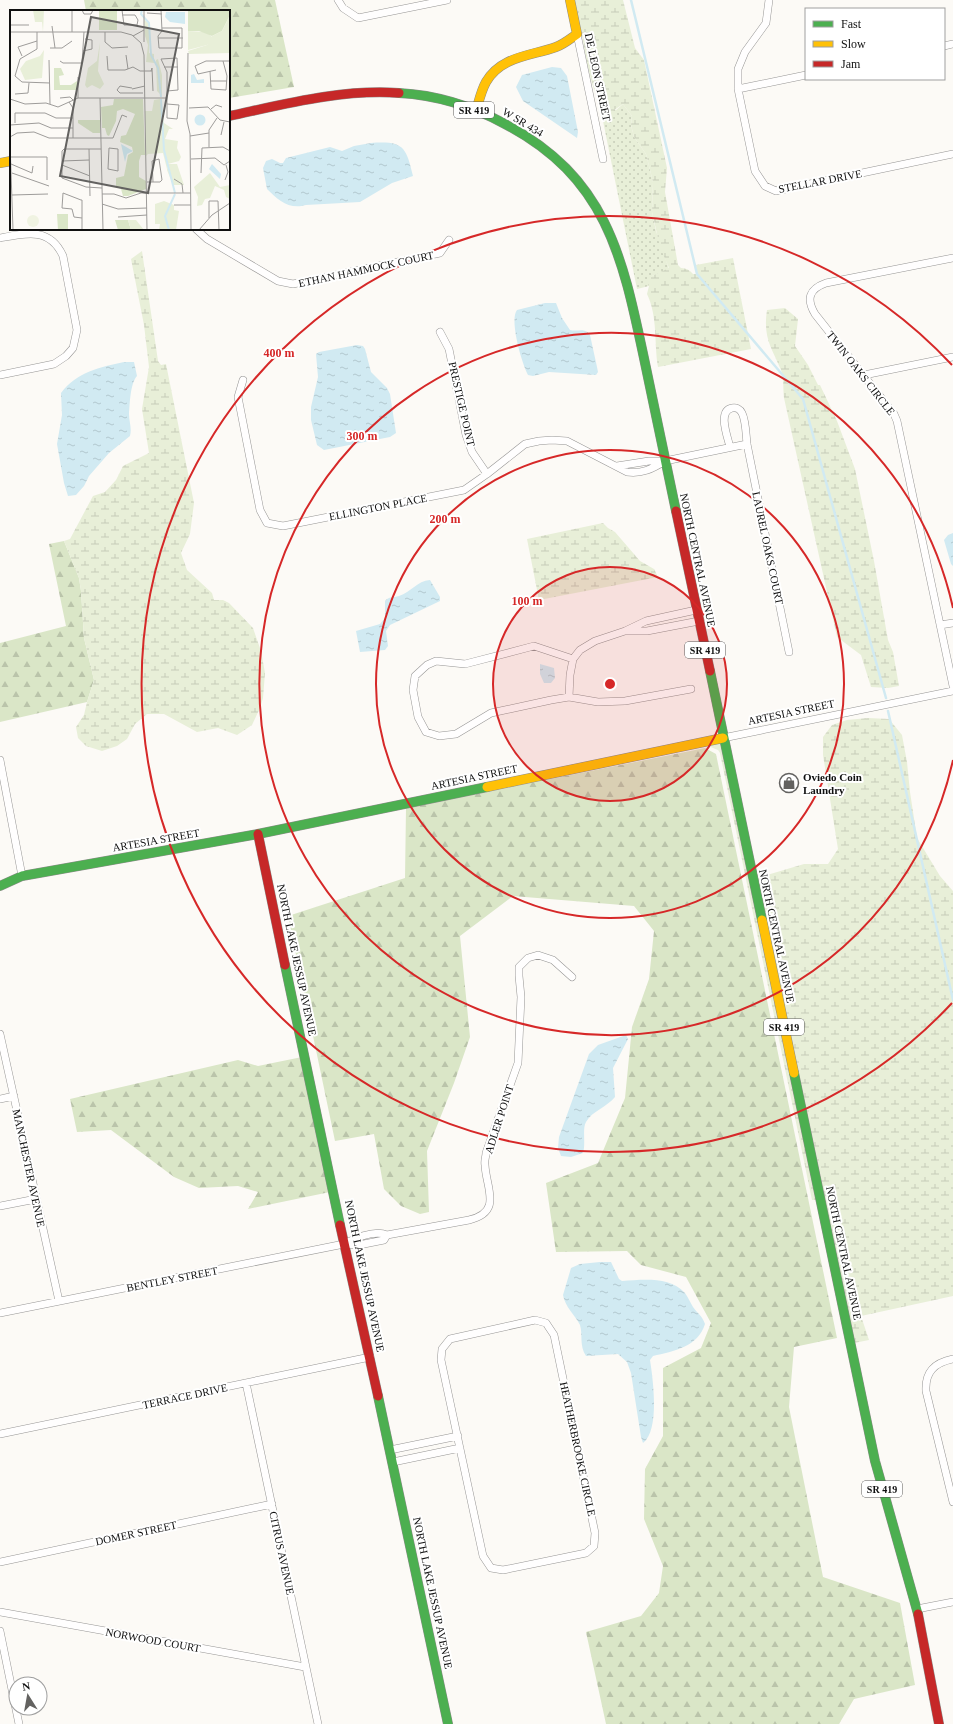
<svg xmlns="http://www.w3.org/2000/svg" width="953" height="1724" font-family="'Times New Roman',serif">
<defs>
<pattern id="grass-dots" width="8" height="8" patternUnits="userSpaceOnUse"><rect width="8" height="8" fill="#e8efd8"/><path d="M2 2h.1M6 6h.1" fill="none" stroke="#c6ccb8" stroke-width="1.8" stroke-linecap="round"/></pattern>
<pattern id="forest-firs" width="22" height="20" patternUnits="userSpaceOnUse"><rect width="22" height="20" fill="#dae6c7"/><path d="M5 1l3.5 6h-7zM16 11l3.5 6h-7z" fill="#bac4aa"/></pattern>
<pattern id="wetland-marsh" width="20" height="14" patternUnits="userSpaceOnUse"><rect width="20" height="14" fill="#e8efd8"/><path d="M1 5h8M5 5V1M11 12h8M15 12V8" fill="none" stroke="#c6ccb8"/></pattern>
<pattern id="water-ripples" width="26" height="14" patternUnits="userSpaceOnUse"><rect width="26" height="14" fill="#d1eaf2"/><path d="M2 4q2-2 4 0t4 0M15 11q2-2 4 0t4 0" fill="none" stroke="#b2c8ce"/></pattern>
</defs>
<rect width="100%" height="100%" fill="#fcfaf6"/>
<path fill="url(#grass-dots)" d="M600,102l2,7 14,1 7,-6 9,12 -1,9 3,12 12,17 7,28 -1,30 4,19 13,38 -17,7 -3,10 -12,3 -34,-168 -5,-16z"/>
<path fill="url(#forest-firs)" d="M84,0h191l19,87 -65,11v-87h-143z
M64,541l15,37 2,13 3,47 10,42 -7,22 -87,20v-79l66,-17 -17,-82z
M705,748l11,6 121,584 -43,9 -5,60 34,170 77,26 15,82 -61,14 -15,25h-233l-20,-92 55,-16 18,-23 4,-27 -19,-47 1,-50 18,-33v-68l38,-20 10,-25 -25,-46 -45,-12 -14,-14 -71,1 -10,-69 52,-20 27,-65 7,-71 17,-48 5,-48 -20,-25 -121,-10 -53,40 10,101 -16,46 -27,68 2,61 -9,2 -19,-8 -17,-17 -10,-55 -39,7 -47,-225 117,-38 1,-70z
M302,1057l28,135 -82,17 10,-17 -20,-6 -39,2 -25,-11 -63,-47 -34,2 -7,-33 168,-39 20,6z"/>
<path fill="url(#wetland-marsh)" d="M574,0h49l12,48 9,12 23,108 -2,24 13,73 3,3c5,0 9,2 12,6h4l-1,-9 37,-7 18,91 -93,18c-4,-24 0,-50 -11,-73l2,-8 -2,-4 5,-6 17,-8 -9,-21 -8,-35 1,-30 -7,-28 -12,-17 -3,-12 1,-9 -9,-12 -16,11c-16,-22 -20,-53 -25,-79l1,-2 -2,-2z
M142,251l16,110 3,4 5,-1 28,139 -4,31 -9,19 6,17 25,23 2,7h9l6,3 24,25 8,23 4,22 -2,25 -3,10 -8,17 -15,10 -19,-7 -21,4 -33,-18h-17l-12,10 -8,15 -10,7 -15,5 -16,-5 -8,-8 -2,-11 8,-12 3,-13 7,-22 -10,-42 -3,-47 -2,-13 -15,-37 6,-2 23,-43 12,-4 11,-12 7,-14 26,-13 -7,-44 7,-42 -5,-42 -13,-66z
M785,308l13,11 -3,27 13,19 10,20h2l17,36 18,48 19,92 14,79 5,12 6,34 -11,2 -17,-1 -10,-32 -24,-18 -53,-239c-1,-9 0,-20 -3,-28 -10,-24 -18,-32 -14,-60z
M603,523l5,5 7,4 25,29 14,8 4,8 -119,23 -12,-61z
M868,718l21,1 13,16 5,27 3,30 7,46 23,38 13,15v405l-92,20 8,24 -15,3 -97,-465 47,-14h24l10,-15 -15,-94v-18l9,-12 15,-5z
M720,743l96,457h-4l-92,-447 -2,-3 -10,-4z"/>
<path fill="url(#water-ripples)" d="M552,67l9,1 6,8 11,56 -1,6 -54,-37 -7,-14 6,-12z
M371,143c32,-2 35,3 42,33l-21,7 -32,19 -54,3c-17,5 -28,-5 -39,-16l-4,-21 3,-7 6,-2 8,4h3l3,-5 44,-11 12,4 12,-5z
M545,303h11l6,15 8,12c8,2 15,-3 20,5l7,32 1,5 -2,3 -47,-3 -16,4 -5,-1c-6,-11 -19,-55 -11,-65z
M357,345l6,1 2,3 6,23 16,16 3,6 6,39 -6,4 -66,13 -7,-5 -6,-25v-13l7,-30 -2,-23 3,-2z
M124,362h10l3,14c-7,8 -7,27 -8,38 0,7 3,14 1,22l-21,17 -20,23 -5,10 -8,9 -8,1 -4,-13 -7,-39 5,-29 -1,-22c16,-21 39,-26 63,-31z
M953,533v33l-2,-2 -7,-24 4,-5z
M430,580l10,17v4l-50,24 -4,6 2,15 -3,4 -25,2 -4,-21 24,-7 5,-6v-17c4,-5 8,-3 14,-5 12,-4 18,-15 31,-16z
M540,664l14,4 1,10 -4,5h-7l-4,-9z
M626,1035l2,4 -15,29 2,29c-8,10 -23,14 -29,25 -4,7 0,22 -3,31l-12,4 -10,-1 -3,-8 1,-11 30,-83 9,-9z
M600,1262h11l8,17 3,2c21,-1 47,-5 63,12 3,4 5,9 8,14 4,6 9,8 12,17 -7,23 -31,27 -52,32l-3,4c3,19 10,70 -7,83l-2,-6 -10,-64 -4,-11 -9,-8 -32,2c-7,-11 -3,-21 -6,-31 -5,-10 -15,-18 -17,-30l8,-27 9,-4z"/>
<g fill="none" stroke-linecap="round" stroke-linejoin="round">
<path stroke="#d1eaf2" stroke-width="2.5" d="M631,0l66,274 106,125 83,299
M888,711l65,289"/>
<g stroke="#969594" stroke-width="8">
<path id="street" d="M338,0l5,8 15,10 89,-18
M769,0l-3,23 -21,29 -7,17v20l17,82 10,15 11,5 177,-37
M577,34l26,125
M944,46l9,-2
M738,89l68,-14
M196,229l11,10 71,42 15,3 147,-31 9,-13
M0,238c26,-5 50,-11 63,18l14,74 -4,18 -7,8 -12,8 -54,11
M953,258l-127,25c-17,6 -20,16 -11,31l79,100 3,7 56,265
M440,332l9,17 17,86 6,17 15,22
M864,375l89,-18
M243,380l-5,17 22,113 7,13 16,3 181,-36 23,-16 38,-30 14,-3 13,-1 15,1 60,31c15,2 25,-3 38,-11
M730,447c-2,-9 -13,-36 2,-39 4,-1 8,1 10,5 4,8 4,22 5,31l42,208
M617,466l32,-5h16l82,-17
M940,625l13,-2
M627,631h20l52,-10
M573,659l-39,-13 -69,18 -29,-3 -9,4 -12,11 -2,14 5,27 8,15 13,4 17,-2 35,-21 60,-13 18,-3 29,5 27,-1 66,-12
M569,697l1,-22 3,-16 7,-9 15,-9 30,-10 21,-10 50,-11
M723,738l230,-47
M0,760l22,116
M0,1034l59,267
M0,1099l14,-3
M0,1206l36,-7
M346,1243c12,-6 29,-13 41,-8
M0,1313l344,-69 15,1 25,-5 3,-5 82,-15c34,-8 17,-32 16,-55 -1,-4 1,-8 1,-12l32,-90 3,-66 -2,-21v-9l9,-9 10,-3 15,5 19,17
M535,1320l11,3 8,12 41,198 -1,13 -8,7 -83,17 -12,-2 -8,-12 -42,-196 1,-11 8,-10z
M953,1359c-19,4 -28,13 -27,32l27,111
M246,1383l72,341
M0,1434l370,-77
M390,1450l68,-14
M393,1462l67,-14
M0,1562l272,-58
M917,1609l36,-7
M0,1612l305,55
M0,1631l19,93"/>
</g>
<g stroke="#8d8c8a" stroke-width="10">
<path id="fast" d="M399,93c37,2 73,13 106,31 103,54 118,135 140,239 10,49 21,99 31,148
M710,671l52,249
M0,886l22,-10 236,-42 229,-47
M285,965l55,260
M794,1073l81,388 43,153
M378,1396l70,328"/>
</g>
<g stroke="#8d8c8a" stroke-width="10">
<path id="slow" d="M476,111c3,-10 5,-20 10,-29 15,-26 45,-26 70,-35 8,-3 14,-8 21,-13l-7,-34
M0,163l11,-2
M487,787l236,-49
M762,920l32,153"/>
</g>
<g stroke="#8d8c8a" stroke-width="10">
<path id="jam" d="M229,116c56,-12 112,-27 170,-23
M676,511l34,160
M258,834l27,131
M340,1225l38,171
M918,1614l21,110"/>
</g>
<use href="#street" stroke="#fffefe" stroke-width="7"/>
<use href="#fast" stroke="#4caf50" stroke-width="9"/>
<use href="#slow" stroke="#ffc107" stroke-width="9"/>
<use href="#jam" stroke="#c62828" stroke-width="9"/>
</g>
<circle cx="610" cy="684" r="117" fill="#d62828" fill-opacity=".12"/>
<g fill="none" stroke="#d62828" stroke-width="2">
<circle cx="610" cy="684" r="117"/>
<circle cx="610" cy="684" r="234"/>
<path d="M953 760A351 351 0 1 1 953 608"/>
<path d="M952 1003A468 468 0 1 1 952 365"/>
</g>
<defs>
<g id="shop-ring" transform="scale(1)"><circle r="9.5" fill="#fff" stroke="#636260" stroke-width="1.5"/><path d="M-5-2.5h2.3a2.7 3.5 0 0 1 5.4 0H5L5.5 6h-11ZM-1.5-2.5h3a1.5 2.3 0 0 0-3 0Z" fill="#636260"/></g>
</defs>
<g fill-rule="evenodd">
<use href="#shop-ring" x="789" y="783"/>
</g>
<g text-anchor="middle" stroke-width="4" stroke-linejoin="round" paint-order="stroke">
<g fill="#fff" stroke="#585858" stroke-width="1">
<rect x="454" y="102" width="40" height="16" rx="3"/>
<rect x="685" y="642" width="40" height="16" rx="3"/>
<rect x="764" y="1019" width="40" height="16" rx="3"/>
<rect x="862" y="1481" width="40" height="16" rx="3"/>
</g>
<g font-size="10" font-weight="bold" fill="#101010">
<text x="474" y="114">SR 419</text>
<text x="705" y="654">SR 419</text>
<text x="784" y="1031">SR 419</text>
<text x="882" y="1493">SR 419</text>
</g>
<g font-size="11" fill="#101010" stroke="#fff">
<text transform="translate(598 77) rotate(78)" y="4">DE LEON STREET</text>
<text transform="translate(523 122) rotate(31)" y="4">W SR 434</text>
<text transform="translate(820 181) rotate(-11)" y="4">STELLAR DRIVE</text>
<text transform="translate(366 269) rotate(-12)" y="4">ETHAN HAMMOCK COURT</text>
<text transform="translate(861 373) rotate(52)" y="4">TWIN OAKS CIRCLE</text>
<text transform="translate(462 404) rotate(77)" y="4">PRESTIGE POINT</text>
<text transform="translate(378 507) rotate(-11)" y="4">ELLINGTON PLACE</text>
<text transform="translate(768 548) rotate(78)" y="4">LAUREL OAKS COURT</text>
<text transform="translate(698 560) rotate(78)" y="4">NORTH CENTRAL AVENUE</text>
<text transform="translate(791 712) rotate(-12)" y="4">ARTESIA STREET</text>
<text transform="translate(474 777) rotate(-12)" y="4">ARTESIA STREET</text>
<text transform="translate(156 840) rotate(-10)" y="4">ARTESIA STREET</text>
<text transform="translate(777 936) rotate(78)" y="4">NORTH CENTRAL AVENUE</text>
<text transform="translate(297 960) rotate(78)" y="4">NORTH LAKE JESSUP AVENUE</text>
<text transform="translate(499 1119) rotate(-72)" y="4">ADLER POINT</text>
<text transform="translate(29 1168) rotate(78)" y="4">MANCHESTER AVENUE</text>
<text transform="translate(844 1253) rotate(78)" y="4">NORTH CENTRAL AVENUE</text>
<text transform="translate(365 1276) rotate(78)" y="4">NORTH LAKE JESSUP AVENUE</text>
<text transform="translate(172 1279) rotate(-11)" y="4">BENTLEY STREET</text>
<text transform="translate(185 1396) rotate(-12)" y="4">TERRACE DRIVE</text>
<text transform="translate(578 1449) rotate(78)" y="4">HEATHERBROOKE CIRCLE</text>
<text transform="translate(136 1533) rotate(-12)" y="4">DOMER STREET</text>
<text transform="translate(282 1553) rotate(78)" y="4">CITRUS AVENUE</text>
<text transform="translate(433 1593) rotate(78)" y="4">NORTH LAKE JESSUP AVENUE</text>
<text transform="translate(153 1640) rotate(10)" y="4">NORWOOD COURT</text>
</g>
<g font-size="11" font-weight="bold" fill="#101010" stroke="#fff" text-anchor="start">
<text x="803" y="781">Oviedo Coin<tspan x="803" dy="13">Laundry</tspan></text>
</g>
</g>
<g transform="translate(10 10)">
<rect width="220" height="220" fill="#fcfaf6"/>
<path d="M178,21l19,1 6,6 -6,7 -19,5zM158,154h9l7,21h-11l-6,-15z" fill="#e8efd8"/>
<path d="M89,0h18v20h-18zM178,0h42v5l-8,16 -10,5 -13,-5h-11zM44,58h7l3,7 -5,1 1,9h11l6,-4v9h-23zM104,89h29l2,56h-4l-2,6v16l7,4v8l-18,7h-5l-2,-7 -5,-2v-9l8,-2 4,-21 5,-3 -1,-5 -12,-5 1,-6 5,-1 9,-21 -12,-5 -6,2 -1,10 -7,15 -2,-1 -2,-7h-3l-1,-21 12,-2zM68,110h22v13h-7l-15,-10zM47,204h11v16h-10zM105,210h13l3,10h-13z" fill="#dae6c7"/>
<path d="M23,0h11l-1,22 -1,-10h-7zM220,5v38l-41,1 -1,-3 19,-6 5,-9 10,-5zM134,9l5,5v29l5,1v9l-8,-1 2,-17 -3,-9zM90,32l-2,29 6,13 -4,5 -8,-4 -5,3 -2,-3 3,-17 9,-7zM34,40l-2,28 -17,2 -5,-11 6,-8 14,-5zM148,49l4,16v21l-5,-5 -1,-31zM150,89l4,24 9,6h-4l-4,10 13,2 -1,7 4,9 -2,4 -11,3 -1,5 -4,-16 -15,1 -2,2 -1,-45h7l2,-11zM200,163l10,14 10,-2v14l-4,-2 -2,-7 -9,-4 -5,12 -5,1 -3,6 -5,1 1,-9 -4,-10zM154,191l10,4v5l5,1 -3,19h-17l1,-6h-5v-20zM118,210h8l8,10h-13z" fill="#e8efd8"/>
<path d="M17 211a6 6 0 1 1 12 0a6 6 0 1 1-12 0Z" fill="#f0f3e2"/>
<path d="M175,2v12l-15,-2 -5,-5 1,-5zM184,64l3,6 7,-1v4h-13v-8zM184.5 110a5.5 5.5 0 1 1 11 0a5.5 5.5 0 1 1-11 0ZM111,134l12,7 -6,3 -2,8zM202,154l9,10 -1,5 -11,-10z" fill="#d1eaf2"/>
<path fill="none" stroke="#d1eaf2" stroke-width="2" d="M132,0l-1,4 8,9 2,32 7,13 3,29M151,89l3,51 11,43M159,220l-4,-14 10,-22"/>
<path fill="none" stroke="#9e9c9a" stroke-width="1" d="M62,0v22M72,0l2,4h7l2,-4M112,0l2,15h13l1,-5M134,0v32M151,0l1,21 -4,5 1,12h23v-20h-20M137,3l15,1M112,5h13l3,5M0,15h19M42,16l3,22M0,22h111l11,3 9,8 3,12 3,175M27,22v17l-17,10 -5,17 7,6 28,1M95,22v10l7,6 16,-1M123,26l11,-6M148,28h25M40,38h12l10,-7M73,41l9,-2v-9l-7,-1M178,43l-1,68 3,13 1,96M116,45l2,14M12,46l-4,-9 19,-6M97,46l1,14h17l8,-3 7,4h12M39,50l1,44M50,51l3,2h19l2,-31M154,57h14M206,60l-18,4 -3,-8 11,-5h24M141,61l1,-3 1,23M200,61l1,18 15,1 1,-14 -4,-15M68,67v21M200,71h17M122,78l-12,-2 -3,4 3,3h23M122,79l13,-3M157,81l11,-1 -1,-32 -16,1 6,13v46l10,1 2,-14 -12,-1M5,84l13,-1 1,-10M50,88l10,-1 3,3M90,88l3,132M0,89l15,5 21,-1 12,4 20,-9h89M59,92l4,6v30M179,98l19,-1 12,13 10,2M201,99l5,-4 6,2M5,113v-10h30l11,5h17M0,115l29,-2 12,5h22M211,125l3,-13M180,126l19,-3M0,127l7,-4 17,-1 15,6h64l9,-23 5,2M0,133l3,87M199,137v-17l8,-12M99,138l9,1v22l-10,-2zM79,139l1,47M91,139h-37l-2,2v27l24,9 16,1M1,147h36v23M181,149l24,-1 9,7 6,-4M52,151l27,-1M1,154l21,9 1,-7M52,155l28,11M2,163l37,13M191,163l1,-25 21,-1 7,4M164,169l8,5 1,9M215,170l3,-8 -2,-7M137,172h13l2,-2 -3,-21 -7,2 1,21M92,184h12l12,4 15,-5h50M2,185l36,-1M92,194l16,5 29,-1M164,195h17M108,207l29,-2M72,208l-8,-1 -2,-8 -10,-1 1,-15 18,7h1v30M199,208v-17h9l1,29M189,220l13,-15 18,-12"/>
<path fill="#636260" fill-opacity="0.15" stroke="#636260" stroke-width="2" d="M81,7l88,17 -31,159 -88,-17z"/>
<rect width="220" height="220" fill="none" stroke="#101010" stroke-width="2"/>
</g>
<circle cx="610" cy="684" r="6" fill="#d62828" stroke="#fff" stroke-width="2"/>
<g font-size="12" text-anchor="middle" font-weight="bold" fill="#d62828" stroke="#fff" stroke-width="4" stroke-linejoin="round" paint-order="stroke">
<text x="279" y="357">400 m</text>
<text x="362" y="440">300 m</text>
<text x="445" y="523">200 m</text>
<text x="527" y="605">100 m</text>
</g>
<rect x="805" y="8" width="140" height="72" fill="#ffffff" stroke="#9f9f9f"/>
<rect x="813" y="21" width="20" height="6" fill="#4caf50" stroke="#9f9f9f"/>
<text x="841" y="28" font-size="12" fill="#101010">Fast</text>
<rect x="813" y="41" width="20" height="6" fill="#ffc107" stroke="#9f9f9f"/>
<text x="841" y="48" font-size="12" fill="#101010">Slow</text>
<rect x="813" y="61" width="20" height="6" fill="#c62828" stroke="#9f9f9f"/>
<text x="841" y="68" font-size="12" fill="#101010">Jam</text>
<g transform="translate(28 1696) rotate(349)"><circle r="19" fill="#ffffff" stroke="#9f9f9f"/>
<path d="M0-3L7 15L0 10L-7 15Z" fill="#636260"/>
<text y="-6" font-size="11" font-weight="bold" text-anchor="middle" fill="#101010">N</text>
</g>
</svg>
